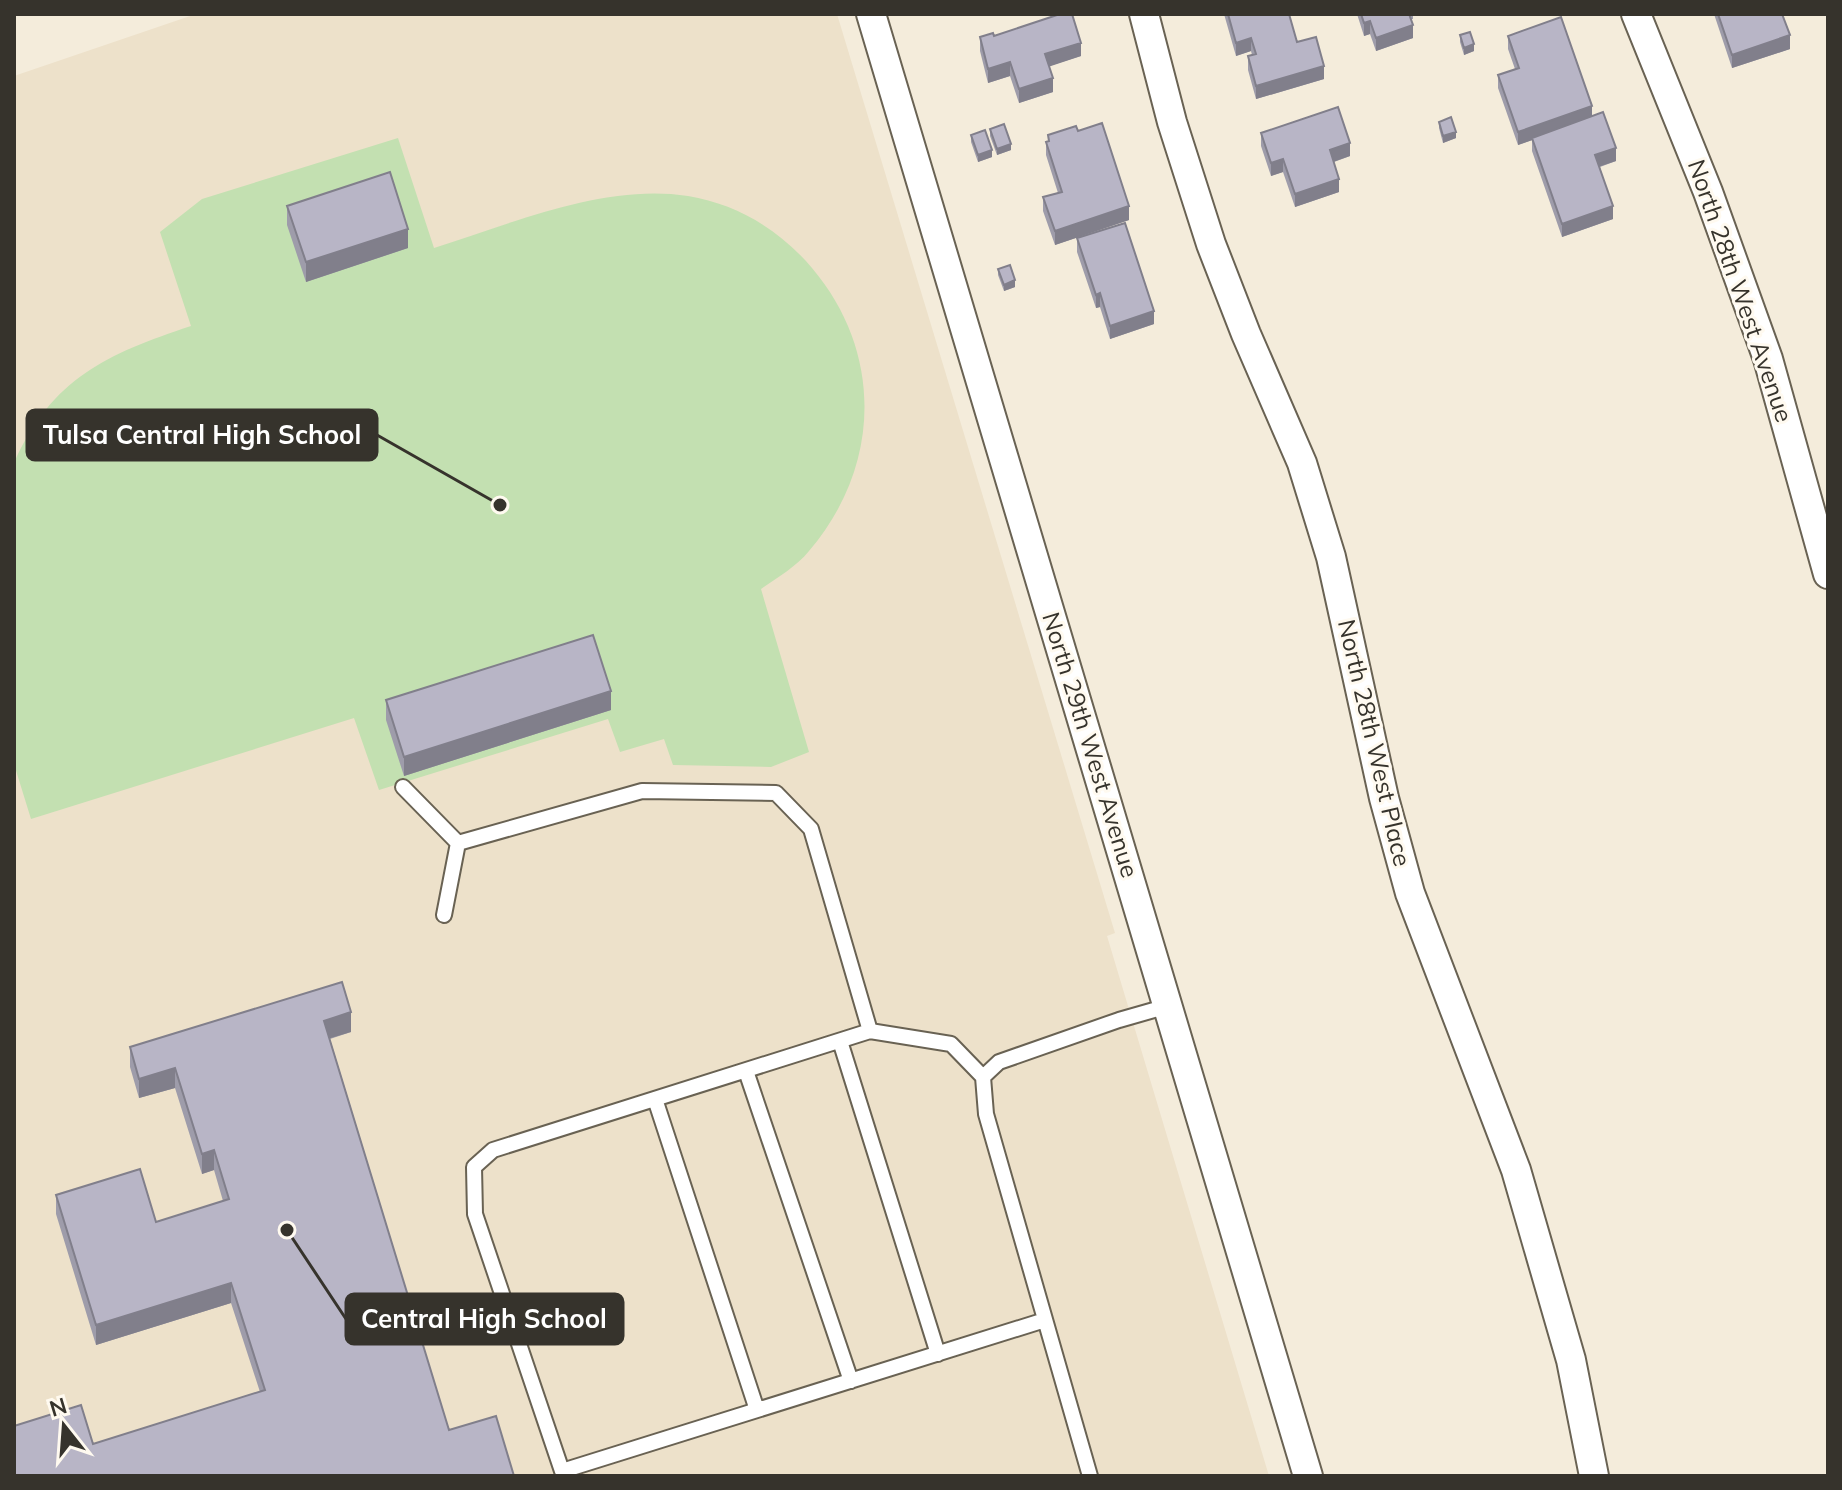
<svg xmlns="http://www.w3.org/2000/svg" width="1842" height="1490" font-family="Mulish,sans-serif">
<rect width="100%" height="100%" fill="#f4ecdb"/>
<path fill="#ede1ca" d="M196,14h641l278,919 -8,3 162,540h-1255v-1400z"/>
<path fill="#c3e0b1" d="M398,138l36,110c79,-25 171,-65 254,-52 49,8 92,34 124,72 72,85 69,199 -3,283 -13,16 -31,26 -48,38l48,163 -38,15 -98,-2 -9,-26 -44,13 -12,-33 -229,71 -25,-72 -323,101 -17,-55v-301c38,-85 93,-109 177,-137l-31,-94 42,-33z"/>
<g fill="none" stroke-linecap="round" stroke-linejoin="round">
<g stroke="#696253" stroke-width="18">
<path id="service" d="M403,787l55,56
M444,915l14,-72 184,-52 134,2 35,36 59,202
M840,1041l98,313
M746,1071l105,310
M983,1077l-32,-33 -81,-13 -377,119 -19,17 1,47 87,257 483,-151
M655,1099l102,311
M1090,1476l-104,-362 -3,-37 16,-15 120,-42 49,-14"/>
</g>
<g stroke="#696253" stroke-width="32">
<path id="minor" d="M871,14l437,1462
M1144,14l28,108 39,122 35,90 56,129 29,94 53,241 26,95 106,277 55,190 23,116
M1636,14l72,178 60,167 60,215"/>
</g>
<use href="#service" stroke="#fff" stroke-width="14"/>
<use href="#minor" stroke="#fff" stroke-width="28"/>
</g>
<path fill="#9e9caa" d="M1224,14h65l8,28 27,37 -68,20 -8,-29v-14l4,-1 -1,-4 -15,5z
M1357,14h56v5h-2l2,19 -37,13 -6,-17 -6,2z
M1714,14h68l8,35 -58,19z
M1460,35l14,16 -10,4 -4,-13z
M994,36l87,20 -32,10 4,26 -34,11 -9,-27 -22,7 -8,-32v-14z
M1508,36l84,80 24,45 -16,6 13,52 -51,18 -30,-86v-11l-14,5 -20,-57v-13l17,-6 -7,-20z
M1439,122l17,16 -13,5 -4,-15z
M990,129l21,21 -14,5 -7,-19z
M1261,133l89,23 -16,6 5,30 -44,15 -12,-35 -12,4 -10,-30z
M971,135l21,22 -14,5 -7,-20z
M1048,135l81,85 -74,25 -12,-34v-14l15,-4 -12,-38v-13l2,-1z
M287,206l121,42 -102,34 -19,-57z
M1077,238l77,86 -44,15 -10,-32 -4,1 -19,-56z
M998,269l17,18 -11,4 -6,-16z
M386,700l225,10 -207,66 -18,-56z
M351,1032l-21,7 119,391 65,46 -421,-32 167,-52 -29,-89 -135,42 -40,-131v-19l100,27 67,-21 -9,-31 -12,4 -27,-86 -36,10 -9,-31v-20z"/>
<path fill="#817f8b" d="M1370,21v13l-6,2v-13z
M1413,25v13l-37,13v-13z
M1790,35v14l-58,19v-13z
M1251,38v13l-15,5v-13z
M1081,43v13l-36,12v-14z
M1474,44v7l-10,4v-7z
M1010,62v14l-22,7v-14z
M1324,66v13l-68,20v-13z
M1053,78v14l-34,11v-14z
M1592,106v13l-74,26v-13z
M1456,132v6l-13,5v-7z
M1350,143v13l-20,7v-13z
M1011,144v6l-14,5v-6z
M1616,148v13l-21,7v-13z
M992,150v7l-14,5v-7z
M1283,159v13l-12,4v-13z
M1339,179v13l-44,15v-13z
M1129,206v14l-74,25v-14z
M1613,206v13l-51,18v-13z
M408,229v19l-102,34v-20z
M1015,280v7l-11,4v-6z
M1100,293v14l-4,1v-13z
M1154,311v13l-44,15v-13z
M611,691v19l-207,66v-19z
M351,1012v20l-27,8v-19z
M175,1068v20l-36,10v-19z
M214,1150v20l-12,4v-20z
M231,1283v20l-135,42v-20z"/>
<path fill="#b8b5c6" stroke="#817f8b" stroke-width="2" d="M1060,14h12l9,29 -36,11 8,24 -34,11 -9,-27 -22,7 -8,-32 13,-4 1,3z
M1228,14h61l8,28 19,-5 8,29 -68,20 -8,-30 8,-2 -5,-16 -15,5z
M1361,14h48l4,11 -37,13 -6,-17 -6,2z
M1718,14h64l8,21 -58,20z
M1561,17l31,89 -74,26 -20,-57 21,-7 -11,-32z
M1470,32l4,12 -10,4 -4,-13z
M1338,107l12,36 -20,7 9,29 -44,15 -12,-35 -12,4 -10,-30z
M1603,112l13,36 -21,7 18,51 -51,18 -30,-86z
M1451,117l5,15 -13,4 -4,-14z
M1102,123l27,83 -74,25 -12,-34 19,-5 -16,-50 3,-1 -1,-6 28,-9 2,5z
M1004,124l7,20 -14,5 -7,-20z
M985,130l7,20 -14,5 -7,-20z
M390,172l18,57 -102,33 -19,-56z
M1125,223l29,88 -44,15 -10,-33 -4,2 -19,-57z
M1010,265l5,15 -11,5 -6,-16z
M593,635l18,56 -207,66 -18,-57z
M342,982l9,30 -27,9 125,409 47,-14 18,60h-500v-50l67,-21 12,39 172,-54 -34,-107 -135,42 -40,-130 84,-26 16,53 73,-23 -15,-49 -12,4 -27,-86 -36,11 -9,-32z"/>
<g text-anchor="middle" stroke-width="6" stroke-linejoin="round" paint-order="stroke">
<g font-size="24" fill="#36332c" stroke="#fffaf0">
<text transform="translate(1740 291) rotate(71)" y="8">North 28th West Avenue</text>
<text transform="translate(1374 743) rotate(77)" y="8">North 28th West Place</text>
<text transform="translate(1090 745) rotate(73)" y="8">North 29th West Avenue</text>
</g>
</g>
<path fill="none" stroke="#36332c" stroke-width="3" d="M500 505L377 435M287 1230L346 1319"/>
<g fill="#36332c" stroke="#fffaf0" stroke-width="3">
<circle cx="500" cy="505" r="8"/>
<circle cx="287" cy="1230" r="8"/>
</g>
<g fill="#36332c" stroke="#36332c" stroke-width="3">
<rect x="27" y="410" width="350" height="50" rx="8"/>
<rect x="346" y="1294" width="277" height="50" rx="8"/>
</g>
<g font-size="26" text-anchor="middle" font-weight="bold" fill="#fff">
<text x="202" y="444">Tulsa Central High School</text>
<text x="484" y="1328">Central High School</text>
</g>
<rect width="1842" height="1490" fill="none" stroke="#36332c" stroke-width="32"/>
<g transform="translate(64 1426) rotate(343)" stroke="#fffaf0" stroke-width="6" paint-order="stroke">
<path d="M0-6L14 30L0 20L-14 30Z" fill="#36332c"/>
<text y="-12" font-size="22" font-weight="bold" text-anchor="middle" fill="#36332c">N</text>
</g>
</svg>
